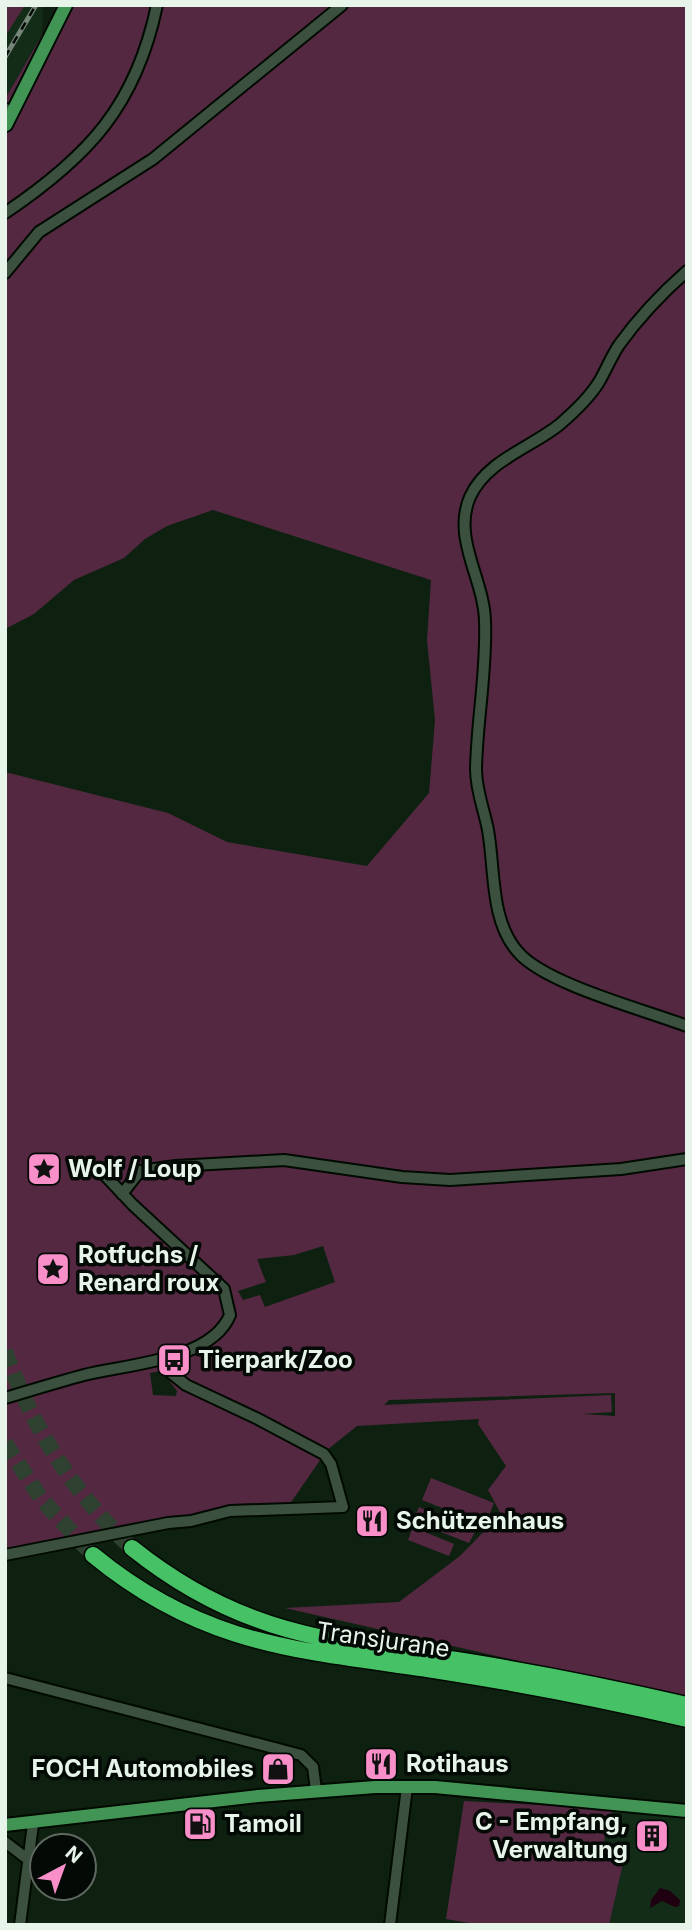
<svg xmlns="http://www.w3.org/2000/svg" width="692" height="1930" font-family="Inter,sans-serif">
<rect width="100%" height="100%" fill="#0e2111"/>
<path fill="#122c18" d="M25,5h18l-1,30 -37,64v-62z
M613,1809l74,9v107h-78l15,-66 -20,-18z"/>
<path fill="#542841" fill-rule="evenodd" d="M5,5h20l-20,32z
M65,5h622v1694l-402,-91 114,-6 61,-46 41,-42 -13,-24 18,-24 -28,-42 1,-5 -122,7 -30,24 -42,61 -280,37v-776l163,41 59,29 140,24 62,-73 6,-73 -8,-80 4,-60 -218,-70 -46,16 -22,13 -21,19 -50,22 -40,34 -29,15v-530l37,-64zM323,1246l12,36 -70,25 -5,-12 -17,5 -5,-9 28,-9 -9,-23 37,-4zM162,1371l15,20 -1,5 -23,-1 -3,-22zM615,1393v23l-33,-2 30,-2 -1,-17 -227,10 5,-5z
M431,1478l63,25 -9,22 -63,-25z
M419,1507l57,23 -7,13 -56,-22z
M413,1527l41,17 -5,12 -41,-16z
M464,1801l149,8 -9,32 20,18 -15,66h-129l-34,-6z"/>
<path fill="#1e0011" d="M660,1888l10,3 10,9 -1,6 -4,1 -13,-6 -12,7 1,-8z"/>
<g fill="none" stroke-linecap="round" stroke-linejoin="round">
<path stroke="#2f4131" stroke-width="16" stroke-dasharray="16 8" stroke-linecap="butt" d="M5,1351c28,77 67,141 127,197
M5,1443l37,57 51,55"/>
<g stroke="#000a01" stroke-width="14">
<path id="minor" d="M5,110l1,-1
M5,213c83,-56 131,-107 152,-208
M687,271c-26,23 -48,46 -68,74 -8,12 -13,25 -20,37 -10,16 -26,31 -40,43 -29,23 -73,36 -89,72 -18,41 14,82 15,124 2,50 -8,98 -9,148 0,22 8,40 12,61 7,39 2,91 30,122 27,32 127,58 169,74
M5,273l34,-41 114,-73 189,-154
M122,1194l18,-23 36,-5 108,-6 118,17 48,3 171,-11 66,-10
M5,1398c27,-8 53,-16 79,-23 43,-11 127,-14 146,-60l-6,-26 -91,-84 -33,-35
M5,1555l163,-32 23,-2 39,-10 113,-4 -12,-43 -7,-10 -66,-35 -72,-34 -15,-12 -6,-15
M5,1678l296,77 12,12 3,23
M5,1842l25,19
M20,1925l13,-101
M390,1925l17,-138"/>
</g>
<g stroke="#000a01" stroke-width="16">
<path id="major" d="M6,125l60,-120
M5,1825l253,-29 117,-9h60l252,24"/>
</g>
<g stroke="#000a01" stroke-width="19">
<path id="highway" d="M132,1548c110,88 198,92 331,113 75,12 150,27 224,44
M93,1555c113,93 209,95 347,116 83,13 165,29 247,48"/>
</g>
<use href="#minor" stroke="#3b503e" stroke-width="10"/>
<use href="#major" stroke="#429455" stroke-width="12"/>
<use href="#highway" stroke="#47c165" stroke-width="16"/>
<g stroke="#758578" stroke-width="5">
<path id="rail" d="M5,57l31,-52"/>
</g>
<use href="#rail" stroke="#030904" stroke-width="2.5" stroke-dasharray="8" stroke-linecap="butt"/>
</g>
<defs>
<g id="sight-square" transform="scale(1.75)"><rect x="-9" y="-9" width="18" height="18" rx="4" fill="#f98fc9" stroke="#030904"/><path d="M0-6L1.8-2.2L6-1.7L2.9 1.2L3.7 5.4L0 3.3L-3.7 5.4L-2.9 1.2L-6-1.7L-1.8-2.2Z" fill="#111"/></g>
<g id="bus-square" transform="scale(1.75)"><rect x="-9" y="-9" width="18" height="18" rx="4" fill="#f98fc9" stroke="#030904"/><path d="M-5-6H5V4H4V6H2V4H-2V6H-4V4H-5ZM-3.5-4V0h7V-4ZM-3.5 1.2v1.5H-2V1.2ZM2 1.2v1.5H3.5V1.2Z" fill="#111"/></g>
<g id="restaurant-square" transform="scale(1.75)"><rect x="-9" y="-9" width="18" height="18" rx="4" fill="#f98fc9" stroke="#030904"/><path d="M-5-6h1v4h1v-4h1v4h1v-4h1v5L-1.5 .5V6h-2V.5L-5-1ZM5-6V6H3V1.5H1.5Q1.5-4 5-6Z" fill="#111"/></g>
<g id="shop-square" transform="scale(1.75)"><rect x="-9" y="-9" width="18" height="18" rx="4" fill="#f98fc9" stroke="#030904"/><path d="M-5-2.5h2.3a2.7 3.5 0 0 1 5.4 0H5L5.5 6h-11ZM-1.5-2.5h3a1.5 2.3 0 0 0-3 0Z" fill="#111"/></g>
<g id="fuel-square" transform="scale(1.75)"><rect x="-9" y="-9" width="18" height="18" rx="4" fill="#f98fc9" stroke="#030904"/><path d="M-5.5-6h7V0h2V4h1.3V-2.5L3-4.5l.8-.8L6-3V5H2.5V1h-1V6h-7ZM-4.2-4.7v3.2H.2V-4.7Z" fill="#111"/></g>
<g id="building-square" transform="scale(1.75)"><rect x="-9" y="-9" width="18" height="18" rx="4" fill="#f98fc9" stroke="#030904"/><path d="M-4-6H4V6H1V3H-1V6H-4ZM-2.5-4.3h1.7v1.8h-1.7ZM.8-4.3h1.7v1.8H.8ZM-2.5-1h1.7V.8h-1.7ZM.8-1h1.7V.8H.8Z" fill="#111"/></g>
</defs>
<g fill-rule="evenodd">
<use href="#sight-square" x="44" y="1169"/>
<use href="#sight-square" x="53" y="1269"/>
<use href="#bus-square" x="174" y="1360"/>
<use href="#restaurant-square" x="372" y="1521"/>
<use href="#restaurant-square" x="381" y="1764"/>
<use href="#shop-square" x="278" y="1769"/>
<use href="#fuel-square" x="200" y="1824"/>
<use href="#building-square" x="652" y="1836"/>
</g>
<g text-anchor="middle" stroke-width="7" stroke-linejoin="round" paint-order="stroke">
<g font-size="24" font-weight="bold" fill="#e7f4e9" stroke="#030904" text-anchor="start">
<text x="68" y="1177">Wolf / Loup</text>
<text x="78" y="1263">Rotfuchs /<tspan x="78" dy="28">Renard roux</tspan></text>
<text x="198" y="1368">Tierpark/Zoo</text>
<text x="396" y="1529">Schützenhaus</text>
<text x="406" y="1772">Rotihaus</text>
<text x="254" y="1777" text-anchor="end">FOCH Automobiles</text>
<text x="628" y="1830" text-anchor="end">C - Empfang,<tspan x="628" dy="28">Verwaltung</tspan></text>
<text x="224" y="1832">Tamoil</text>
</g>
<g font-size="24" fill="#e7f4e9" stroke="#030904">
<text transform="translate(383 1640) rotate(8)" y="8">Transjurane</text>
</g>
</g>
<rect width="692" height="1930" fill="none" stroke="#e7f4e9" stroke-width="14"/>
<g transform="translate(63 1867) rotate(41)"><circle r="33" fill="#030904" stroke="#5e6760" stroke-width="2"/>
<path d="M0-5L12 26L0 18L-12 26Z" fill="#f98fc9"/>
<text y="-10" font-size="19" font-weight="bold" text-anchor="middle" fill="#e7f4e9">N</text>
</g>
</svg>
